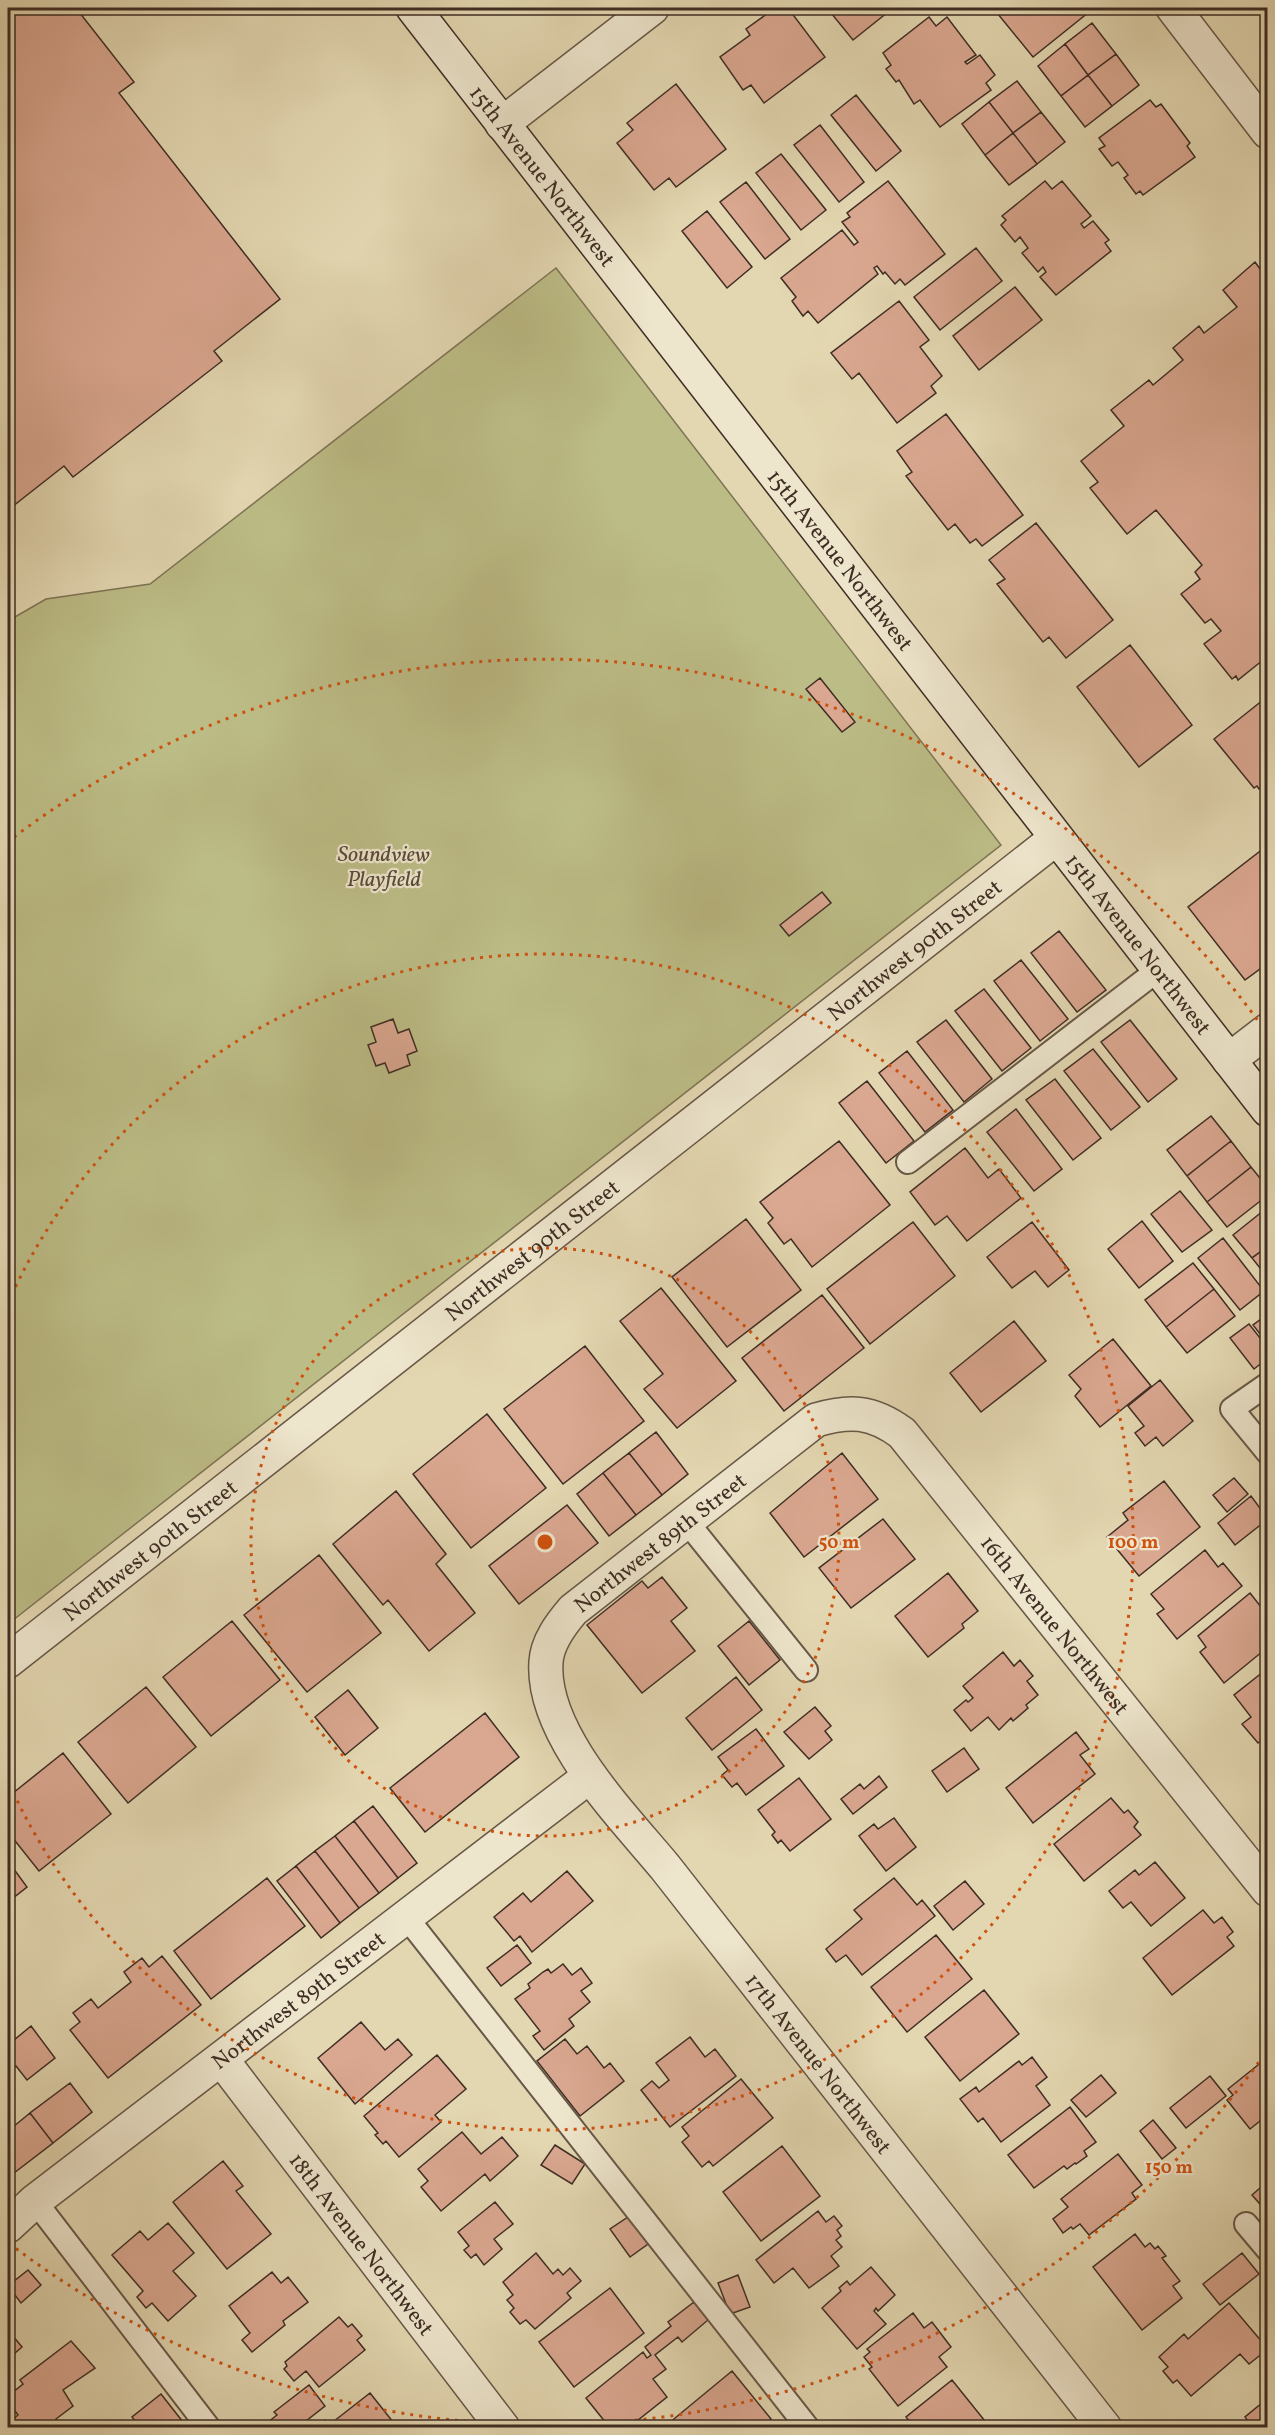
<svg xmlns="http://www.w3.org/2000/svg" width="1275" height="2435" font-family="Vollkorn,serif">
<rect width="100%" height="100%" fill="#e3d7b1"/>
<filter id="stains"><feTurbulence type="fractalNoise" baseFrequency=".00333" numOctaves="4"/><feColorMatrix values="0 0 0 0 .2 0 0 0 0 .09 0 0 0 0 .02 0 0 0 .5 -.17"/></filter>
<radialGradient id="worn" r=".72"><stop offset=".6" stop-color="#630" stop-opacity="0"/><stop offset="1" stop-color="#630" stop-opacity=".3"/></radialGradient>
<path fill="#bcbc86" stroke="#7e7455" stroke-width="1.5" d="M556,268l445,577 -993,779v-1003l38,-22 104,-15z"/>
<path fill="#daa790" stroke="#3f2d24" stroke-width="1.5" d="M8,8h68l58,74 -15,11 161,206 -66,52 8,10 -149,116 -9,-11 -56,44z
M775,8h13l37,49 -61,46 -13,-18 -8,5 -23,-33 30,-22 -4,-6z
M827,8h66l-40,32z
M993,8h101l-61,49z
M929,17l7,9 11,-9 29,38 -11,7 2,2 13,-9 15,20 -9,8 5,7 -51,37 -20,-27 -6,4 -15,-24 -3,2 -10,-13 5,-4 -8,-12z
M1092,23l24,31 -28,21 -23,-31z
M1065,44l23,31 -27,21 -23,-30z
M1116,54l23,31 -27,21 -24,-31z
M1088,75l24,31 -27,21 -24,-31z
M1017,81l24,31 -28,21 -24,-31z
M676,84l50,65 -50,38 -7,-9 -15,12 -37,-47 16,-13 -6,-7z
M856,95l45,56 -25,20 -45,-56z
M1150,100l6,7 5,-3 29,39 -3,3 8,11 -52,38 -3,-4 -4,3 -12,-16 4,-3 -10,-13 -6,4 -13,-17 6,-3 -6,-8z
M989,102l24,31 -28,22 -23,-31z
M1041,112l24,30 -28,22 -24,-31z
M820,125l44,57 -25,20 -45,-57z
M1013,133l24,31 -28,21 -24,-30z
M781,154l45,56 -25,20 -45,-57z
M888,181l57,73 -40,31 -5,-6 -5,5 -10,-12 -2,2 -6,-8 -3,2 4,6 -60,49 -10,-12 -5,5 -11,-15 4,-4 -15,-19 61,-48 12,15 4,-3 -16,-20 8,-5 -3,-4z
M1045,181l7,8 10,-8 29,35 -10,8 3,4 9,-7 16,19 -4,3 6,8 -55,44 -16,-18 6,-5 -3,-5 -5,5 -16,-19 6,-5 -8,-11 -5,5 -14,-17 5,-5 -4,-4z
M746,182l44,57 -25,20 -45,-57z
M707,211l45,56 -25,21 -45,-57z
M976,248l26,33 -62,49 -26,-33z
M1255,262l5,7 8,-5v392l-30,24 -2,-4 -4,3 -28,-35 17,-13 -10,-12 -6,4 -24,-29 19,-15 -5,-7 7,-7 -46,-55 -29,24 -37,-46 8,-6 -17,-21 43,-35 -13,-16 38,-30 4,5 30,-25 -10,-12 26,-22 5,7 33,-26 -14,-17z
M1015,287l27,33 -63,50 -26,-34z
M899,301l30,39 -9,7 22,29 -11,10 5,7 -39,30 -38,-50 -7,6 -21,-26z
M946,414l77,101 -41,31 -6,-7 -6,4 -15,-19 -7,6 -42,-54 6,-4 -15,-21z
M1036,523l77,97 -47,38 -17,-21 -6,5 -46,-58 8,-5 -16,-19z
M1130,645l62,80 -53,42 -62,-80z
M820,678l35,44 -13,10 -36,-43z
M1268,696v86l-9,7 -2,-3 -3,2 -40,-49z
M1268,845v118l-23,17 -57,-73z
M822,892l9,11 -42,33 -9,-11z
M1059,931l47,59 -29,22 -46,-59z
M1021,960l47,59 -28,22 -46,-60z
M984,989l47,59 -29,23 -47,-60z
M393,1019l5,14 11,-4 8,22 -10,4 3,10 -21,8 -4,-10 -9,3 -8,-21 8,-3 -5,-15z
M946,1020l46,59 -28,23 -47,-60z
M1130,1020l47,59 -29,23 -47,-60z
M1093,1049l47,58 -29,23 -47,-59z
M907,1051l46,59 -28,22 -46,-59z
M1055,1079l46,59 -28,22 -47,-60z
M867,1081l47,60 -28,22 -47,-60z
M1016,1109l46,60 -28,22 -47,-59z
M1211,1116l20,25 -44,35 -20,-26z
M839,1141l51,64 -78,62 -21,-28 -7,5 -16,-21 5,-5 -13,-16z
M1231,1141l20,26 -44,35 -20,-26z
M965,1148l23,30 11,-9 22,29 -54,43 -20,-25 -12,9 -25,-33z
M1251,1167l17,21v7l-41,32 -20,-25z
M1180,1191l32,39 -30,22 -31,-38z
M1268,1207v39l-16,12 -19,-23z
M746,1219l55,71 -74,57 -55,-70z
M1142,1221l31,40 -34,27 -31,-39z
M913,1222l42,54 -85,68 -43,-55z
M1032,1222l37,48 -21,17 -13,-16 -23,17 -25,-31z
M1223,1238l41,53 -24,19 -42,-52z
M1268,1246v32l-16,-20z
M1193,1263l21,26 -48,38 -21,-27z
M661,1288l75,93 -59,47 -33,-39 19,-15 -43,-53z
M1214,1289l21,27 -48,37 -21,-26z
M822,1295l42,53 -80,63 -42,-53z
M1268,1314v30l-15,-19z
M1014,1321l32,40 -65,51 -31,-39z
M1249,1324l19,24v10l-14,11 -24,-31z
M1113,1339l38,47 -51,41 -25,-31 6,-7 -12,-14z
M585,1346l59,75 -81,63 -59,-75z
M1160,1380l33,41 -30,25 -7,-9 -11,9 -10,-13 9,-7 -16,-20z
M487,1414l59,74 -75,60 -58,-74z
M656,1432l32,42 -26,21 -33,-42z
M629,1453l33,42 -26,20 -33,-42z
M842,1453l36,46 -74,58 -34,-44z
M603,1473l33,42 -27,21 -32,-42z
M1234,1478l14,16 -21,18 -14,-17z
M1164,1481l36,46 -61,49 -32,-39 21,-17 -5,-7z
M396,1491l50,63 -10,10 39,49 -46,38 -41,-51 -5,5 -50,-61z
M1251,1496l17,23 -33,26 -17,-22z
M567,1505l31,38 -79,61 -30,-38z
M883,1519l32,40 -64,49 -32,-40z
M1205,1550l13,17 5,-4 19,23 -65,53 -20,-25 7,-5 -13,-15z
M319,1555l62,78 -74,59 -63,-77z
M948,1573l30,38 -16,13 2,4 -36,29 -33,-41z
M662,1577l25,31 -16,13 24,30 -53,42 -55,-68 55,-44 6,7z
M1250,1593l15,19 3,-2v37l-44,36 -24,-31 6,-5 -8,-11z
M232,1621l48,59 -69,56 -48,-59z
M749,1621l31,39 -31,25 -31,-39z
M1003,1652l11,14 6,-6 13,16 -6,5 11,14 -12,10 2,3 -15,13 -2,-3 -12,12 -11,-13 -17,14 -17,-21 12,-10 2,2 5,-4 -10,-12z
M1268,1668v67l-10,8 -16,-19 9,-7 -17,-22z
M736,1677l26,33 -50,40 -26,-32z
M146,1687l50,60 -68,56 -50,-61z
M348,1690l30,38 -33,27 -30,-38z
M815,1707l16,19 -6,5 7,9 -23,19 -25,-27z
M485,1713l34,44 -94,75 -35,-44z
M756,1729l28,37 -38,29 -9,-12 -5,4 -10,-12 6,-5 -10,-13z
M1076,1732l13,17 -9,6 15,19 -62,49 -27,-35z
M964,1748l15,21 -32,23 -15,-21z
M63,1753l48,61 -72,57 -31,-39v-35z
M879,1776l8,11 -34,27 -12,-15 19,-15 4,5z
M799,1778l32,41 -41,32 -9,-11 -3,3 -6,-8 3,-3 -17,-22z
M1111,1798l13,15 4,-3 10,12 -4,5 7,8 -57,46 -30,-37z
M373,1806l44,57 -19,15 -44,-57z
M894,1818l22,29 -30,24 -27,-35 15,-12 4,5z
M354,1821l44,57 -19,15 -44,-57z
M335,1836l44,57 -20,15 -44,-57z
M315,1851l44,57 -19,15 -44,-57z
M8,1861l19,26 -19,15z
M1155,1862l30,36 -34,28 -20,-24 -8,6 -14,-17 26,-21 4,5z
M296,1866l44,57 -19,15 -44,-57z
M567,1871l26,30 -61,51 -12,-16 -6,5 -20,-24 29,-24 8,9z
M267,1878l38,48 -94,73 -37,-48z
M894,1878l23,27 5,-5 13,16 -73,59 -16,-20 -10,7 -10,-13 36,-30 -8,-9z
M965,1881l19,23 -31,26 -19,-24z
M1203,1910l11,13 8,-6 11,15 -6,5 7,9 -62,49 -29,-37z
M936,1935l36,44 -65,53 -36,-45z
M517,1945l14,18 -30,23 -14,-18z
M162,1956l39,49 -93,73 -38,-48 10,-8 -7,-9 18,-14 7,9 33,-26 -7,-10 18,-14 7,9z
M563,1964l9,11 9,-7 11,15 -11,8 9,11 -21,17 5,7 -30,24 -11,-14 7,-5 -25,-32 15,-11 -2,-4 15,-12 5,-3 3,4z
M984,1990l35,44 -59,47 -35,-44z
M361,2022l24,28 13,-11 14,16 -57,49 -37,-46z
M31,2026l24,32 -28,22 -11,-14 -8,6v-27z
M690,2037l15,20 10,-8 21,27 -66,51 -29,-37 11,-9 7,7 10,-8 -13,-17z
M565,2039l12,15 10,-8 17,22 6,-5 14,18 -44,35 -43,-55z
M437,2055l29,34 -31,26 6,7 -42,35 -13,-16 -3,3 -8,-9 3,-2 -14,-17z
M1032,2057l15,20 -11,9 14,19 -49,37 -18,-24 -5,4 -18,-23 16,-12 3,5 40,-31 3,4z
M1268,2057v63l-3,-3 -15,12 -23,-29 6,-5 -5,-6z
M1101,2075l15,18 -30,24 -15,-17z
M1210,2076l16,20 -40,32 -16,-20z
M741,2079l32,39 -60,48 -4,-5 -7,6 -20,-25 7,-6 -7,-9z
M70,2083l22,29 -39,31 -23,-30z
M1070,2107l26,35 -12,9 3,5 -11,8 -1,-1 -8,6 -3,-3 -30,22 -26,-33z
M30,2113l23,30 -39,30 -6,-8v-34z
M1153,2120l23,28 -14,11 -22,-28z
M462,2132l19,22 21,-17 16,19 -28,25 -5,-7 -44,37 -20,-24 7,-6 -10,-12z
M555,2145l30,19 -13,20 -31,-19z
M782,2146l38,50 -59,45 -38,-49z
M1118,2154l24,31 -10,8 4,6 -47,36 -9,-11 -7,5 -2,-2 -8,6 -10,-14 15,-12 -7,-8z
M223,2161l20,25 -7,5 35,43 -44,35 -54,-67z
M1268,2181v31h-1l-15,-17z
M495,2202l18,22 -19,15 8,10 -18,16 -8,-11 -5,4 -7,-8 5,-4 -11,-14z
M818,2211l8,11 8,-6 8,10 -5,4 4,6 -5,4 6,7 -11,9 8,10 -30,22 -16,-20 -19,15 -18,-23z
M628,2217l20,27 -18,13 -20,-28z
M168,2223l26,30 -21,18 23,25 -28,25 -16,-18 -6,5 -9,-11 6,-6 -31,-36 28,-24 8,9z
M1135,2234l10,13 5,-4 5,6 3,-3 8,10 -4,2 18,23 -7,5 9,12 -40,32 -49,-63z
M536,2253l17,21 5,-5 5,6 7,-7 11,13 -14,12 4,5 -36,31 -9,-9 -6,4 -10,-12 4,-4 -7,-8 6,-5 -10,-13z
M1242,2253l17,21 -39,31 -17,-21z
M871,2267l24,28 -17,16 -2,-3 -2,3 12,13 -29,25 -35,-41 19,-17 -2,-3 8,-7 3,4z
M28,2270l13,15 -20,18 -13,-17z
M272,2272l9,11 7,-6 20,25 -25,19 2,4 -33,27 -10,-12 8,-7 -21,-27z
M738,2275l12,32 -20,7 -12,-31z
M610,2288l34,45 -70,54 -35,-45z
M694,2302l14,18 -26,22 -4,-5 -23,18 11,14 -13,10 14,18 -39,31h-18l-24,-30 57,-46 4,6 4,-3 -6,-8 26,-21 -3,-4z
M1229,2303l39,46 -19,15 -9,-10 -49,42 -14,-16 -4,3 -10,-12 5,-4 -9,-10 25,-23 4,5z
M913,2313l11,15 8,-6 19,25 -12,10 8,10 -49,39 -29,-37 3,-2 -8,-10 6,-5 -3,-3z
M339,2317l9,10 4,-3 10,12 -5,4 8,10 -46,37 -13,-16 -12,10 -10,-12 3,-3 -2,-4z
M8,2330l14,17 -14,12z
M71,2341l24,27 -32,22 10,16 -17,13 2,2 -9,7h-41v-11l3,4 7,-6 -10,-13v-6l15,-12 -3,-4z
M732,2371l39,48 -11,9h-87l-4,-5z
M952,2380l37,46 -75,2 -8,-11z
M309,2385l16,21 -28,22h-33l-1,-2 14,-11 -3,-3z
M370,2393l23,29 -7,6h-71l10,-8 4,5z
M161,2394l22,28 -6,6h-37l-8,-11z
M1268,2398v30h-15l-8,-11z"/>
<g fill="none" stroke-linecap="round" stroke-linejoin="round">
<g stroke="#685847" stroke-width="26">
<path id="service" d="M908,1162l250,-192
M1268,1384l-36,25 36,44
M687,1522l119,148
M407,1918l401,510
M35,2201l174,227
M1246,2224l22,26"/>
</g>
<g stroke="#685847" stroke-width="36">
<g id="minor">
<path d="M1173,8l95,124"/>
<path d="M502,124l150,-116"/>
<path d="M1229,1060l39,-30"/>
<path id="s1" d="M8,1661l1047,-822"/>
<path id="s2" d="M222,2060l281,368"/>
<path id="s3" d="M8,2226l27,-25 555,-425"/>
<path id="s4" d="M1105,2428l-440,-561c-43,-52 -124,-133 -119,-205 1,-20 15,-38 27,-52l243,-190c34,-10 56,-9 86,13l366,457"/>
</g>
</g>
<g stroke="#3f2d24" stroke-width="36">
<g id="secondary">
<path id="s5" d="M413,8l855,1102"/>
</g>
</g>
<use href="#service" stroke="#ede5cc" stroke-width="22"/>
<use href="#minor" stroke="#ede5cc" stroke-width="33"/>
<use href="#secondary" stroke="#ede5cc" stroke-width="33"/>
</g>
<g fill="none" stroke="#cf5210" stroke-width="3" stroke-dasharray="3 6">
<circle cx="545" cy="1542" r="294"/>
<path d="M8 1303A588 588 0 1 1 8 1781"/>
<path d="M1264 2055A883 883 0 0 1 14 2247M14 837A883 883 0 0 1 1264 1029"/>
</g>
<g text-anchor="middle" stroke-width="4.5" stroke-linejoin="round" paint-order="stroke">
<g font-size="22" fill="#3f2d24" stroke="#ede5cc">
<text dy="8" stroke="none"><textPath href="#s5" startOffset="212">15th Avenue Northwest</textPath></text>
<text dy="8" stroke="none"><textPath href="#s5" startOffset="698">15th Avenue Northwest</textPath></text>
<text dy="8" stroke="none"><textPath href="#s5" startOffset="1184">15th Avenue Northwest</textPath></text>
<text dy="8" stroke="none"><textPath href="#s1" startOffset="1152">Northwest 90th Street</textPath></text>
<text dy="8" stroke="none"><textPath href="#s1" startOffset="666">Northwest 90th Street</textPath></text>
<text dy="8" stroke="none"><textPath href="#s4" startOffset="1125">Northwest 89th Street</textPath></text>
<text dy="8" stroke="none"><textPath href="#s1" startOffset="180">Northwest 90th Street</textPath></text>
<text dy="8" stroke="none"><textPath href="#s4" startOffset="1660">16th Avenue Northwest</textPath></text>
<text dy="8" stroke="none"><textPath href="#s3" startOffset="368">Northwest 89th Street</textPath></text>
<text transform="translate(819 2063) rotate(52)" y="8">17th Avenue Northwest</text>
<text dy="8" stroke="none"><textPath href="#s2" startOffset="231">18th Avenue Northwest</textPath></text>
</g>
<g font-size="22" font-style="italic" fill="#584a38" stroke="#ede5cc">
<text x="384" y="861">Soundview<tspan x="384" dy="25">Playfield</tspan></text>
</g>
</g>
<circle cx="545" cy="1542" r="9" fill="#cf5210" stroke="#ede5cc" stroke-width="3"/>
<g font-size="18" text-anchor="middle" font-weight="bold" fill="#cf5210" stroke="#ede5cc" stroke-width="4.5" stroke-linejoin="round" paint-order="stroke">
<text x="839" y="1548">50 m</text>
<text x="1133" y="1548">100 m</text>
<text x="1169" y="2173">150 m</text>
</g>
<rect width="1275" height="2435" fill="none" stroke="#e3d7b1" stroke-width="30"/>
<rect x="9" y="9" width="1257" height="2417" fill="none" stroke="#3f2d24" stroke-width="3"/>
<rect x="15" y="15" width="1245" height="2405" fill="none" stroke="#3f2d24" stroke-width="1.5"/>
<rect width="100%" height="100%" filter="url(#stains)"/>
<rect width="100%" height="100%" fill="url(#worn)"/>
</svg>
